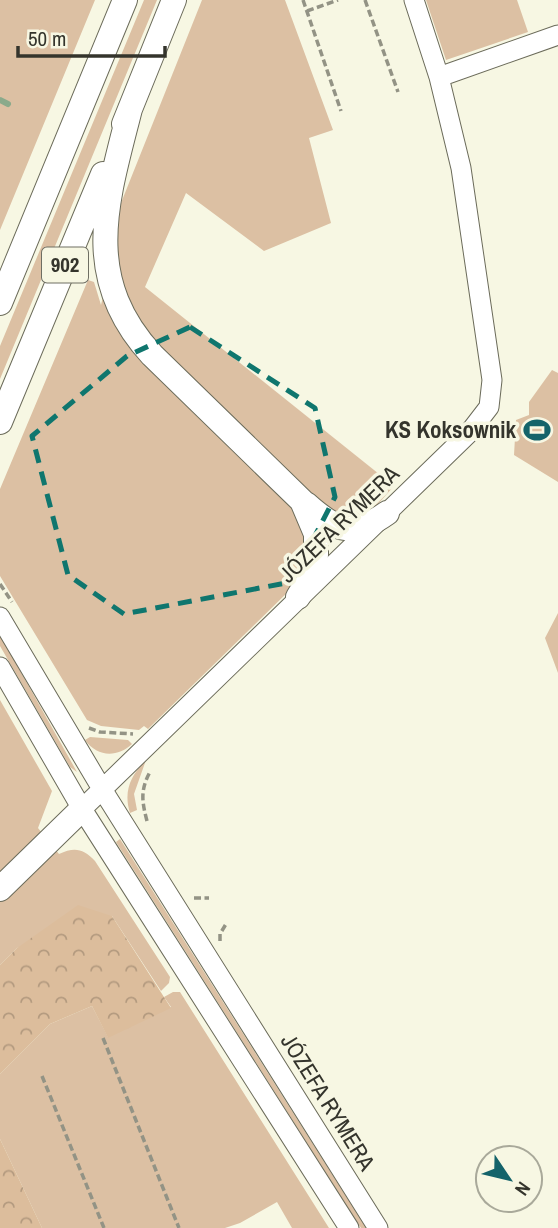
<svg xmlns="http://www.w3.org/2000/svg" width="558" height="1228" font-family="'Archivo Narrow',sans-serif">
<defs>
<pattern id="forest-crowns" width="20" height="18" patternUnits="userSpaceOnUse" patternTransform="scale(1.75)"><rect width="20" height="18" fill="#dcbd9c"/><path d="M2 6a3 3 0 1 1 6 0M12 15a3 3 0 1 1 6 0" fill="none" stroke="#b39a7f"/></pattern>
</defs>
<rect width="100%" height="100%" fill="#f7f7e3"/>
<path fill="#dcc0a3" d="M0,0h95l-95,230z
M144,0h13l-157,379v-33z
M202,0h83l48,130 -24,8 22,85 -67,28 -78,-58 -41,94 249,199 -24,27 -34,6 -178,-169 -41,-65 -2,-67z
M426,0h91l11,32 -82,28z
M88,280l6,2 7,23 3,-13 181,200 25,56 -17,39 -145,142 -4,-3 -5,4 -38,-4 -14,-6 -87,-144v-87z
M552,370l6,3v109l-44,-27 2,-35 13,-5v-13z
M558,613v60l-13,-35z
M0,635l77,137 -7,-5 -70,-121z
M0,700l52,91 -14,37 4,5 -42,41z
M90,737l38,3 4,4c-15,14 -35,13 -47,-4z
M146,760l-12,34 3,16 -7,3c-7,-22 1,-38 16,-53z
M120,839l246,389h-5l-245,-386z
M55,849l4,5c15,-7 24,-6 36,7l75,116 -1,6 -8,8 -49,-75 -95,32 -17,17v-63z
M173,992h7l149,236h-37l-15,-26 -37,21 -15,5h-183l-42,-89v-65l50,-50 42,-18 16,31 63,-30 -7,-10z"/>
<path fill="url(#forest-crowns)" d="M78,905l34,11 59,92 -63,30 -16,-32 -42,18 -50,50v-109l17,-17z
M0,1139l42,89h-42z"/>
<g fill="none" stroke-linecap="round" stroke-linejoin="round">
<path stroke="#8aaa8b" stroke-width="6" d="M0,100l8,4"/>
<g stroke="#6b6b5a" stroke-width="21">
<path id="minor" d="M439,77l119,-42
M0,617l102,172 276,439
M0,667l82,142 267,419
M82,809l387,-376 20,-26 3,-27 -31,-212 -22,-91 -25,-77"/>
</g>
<g stroke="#6b6b5a" stroke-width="26">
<path id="major" d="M130,109c-23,91 -50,168 22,246l150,146 14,33v21l-5,21 -13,21
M124,124l50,-124
M0,303l125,-303
M0,422l103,-248
M306,504c30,27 46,34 81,9
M0,889l82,-80"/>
</g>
<path stroke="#939385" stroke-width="3.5" stroke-dasharray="7 3.5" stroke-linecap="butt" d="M303,0l38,111
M365,0l33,92
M307,11l31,-11
M0,584l12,18
M89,728l11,4 33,2
M147,821c-5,-19 -7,-31 3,-49
M194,898h15
M220,941v-7l6,-10
M103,1038l76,190
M42,1076l62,152"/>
<use href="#minor" stroke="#fff" stroke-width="19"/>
<use href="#major" stroke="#fff" stroke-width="24"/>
</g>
<path fill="none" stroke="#0f766e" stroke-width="5" stroke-dasharray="14 9" stroke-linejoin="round" d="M190,327l125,81 20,89 -44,85 -167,32 -56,-39 -36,-139 95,-80z"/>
<defs>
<g id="stadium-bare" transform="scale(2.1)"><path d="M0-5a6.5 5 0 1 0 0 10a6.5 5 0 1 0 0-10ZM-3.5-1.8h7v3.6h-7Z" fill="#14636a" stroke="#f7f7e3" stroke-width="2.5" paint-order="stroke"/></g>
</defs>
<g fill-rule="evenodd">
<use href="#stadium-bare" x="537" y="430"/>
</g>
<g text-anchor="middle" stroke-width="7" stroke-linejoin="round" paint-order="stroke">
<rect fill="#f7f7e3" stroke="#6e6e63" stroke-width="2" x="42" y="247.5" width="46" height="35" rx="5"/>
<g font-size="21" font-weight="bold" fill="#34342c">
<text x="65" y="272">902</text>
</g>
<g font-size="23" font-weight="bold" fill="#34342c" stroke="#f7f7e3" text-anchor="end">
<text x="516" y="438">KS Koksownik</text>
</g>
<g font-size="23" fill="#34342c" stroke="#f7f7e3">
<text transform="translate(339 524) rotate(-44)" y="8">JÓZEFA RYMERA</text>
<text transform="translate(328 1102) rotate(58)" y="8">JÓZEFA RYMERA</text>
</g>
</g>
<g transform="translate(509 1179) rotate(125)"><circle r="33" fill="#f7f7e3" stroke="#a9a99a" stroke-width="2"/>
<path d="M0-5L12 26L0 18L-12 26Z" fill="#14636a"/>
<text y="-10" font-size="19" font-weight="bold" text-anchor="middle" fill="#34342c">N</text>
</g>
<path d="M18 46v10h147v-10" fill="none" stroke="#34342c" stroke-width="3.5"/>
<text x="28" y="46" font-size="21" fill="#34342c" stroke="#f7f7e3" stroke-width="5" paint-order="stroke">50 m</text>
</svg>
